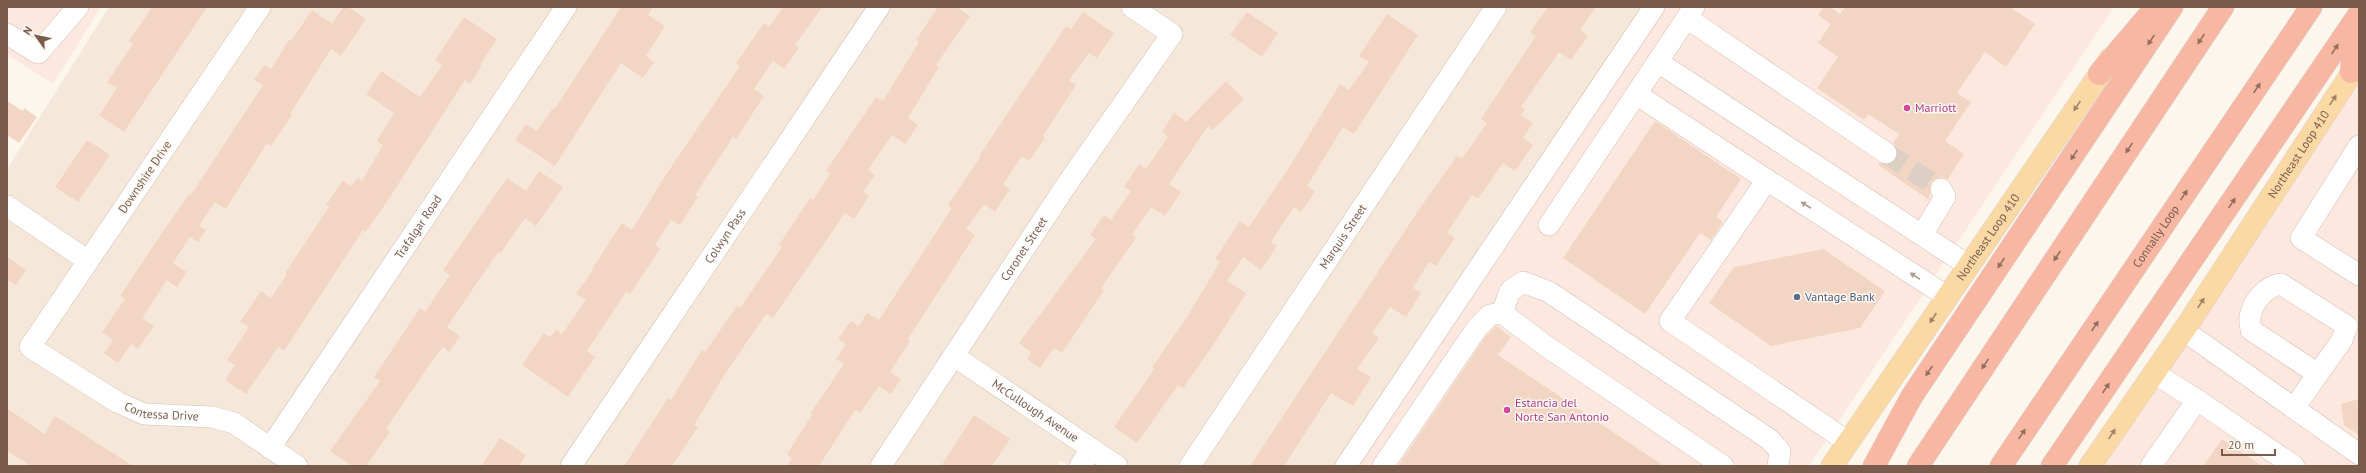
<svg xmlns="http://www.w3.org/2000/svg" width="2366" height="473" font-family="'PT Sans',sans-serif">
<rect width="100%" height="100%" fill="#fdf6ec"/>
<path fill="#f5e8da" d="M109,7h1553l-307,459h-286l-8,-5 -4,5h-1050v-297z"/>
<path fill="#fde8e0" d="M7,7h94l-48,77 -46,-30z
M1662,7h452l-305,459h-454z
M2359,83v383h-258z"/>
<path fill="#f3d5c3" d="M152,7h55l-83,125 -25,-17 18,-27 -10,-6 26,-38 -4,-3z
M343,7h5l18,12 -25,37 -10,-7 -41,65 2,1 -21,31 -4,-3 -41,66 -11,-7 -16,24 7,4 -8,12 -8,-5 -17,26 14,9 -10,15 -10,-7 -25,38 12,8 -16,23 -7,-5 -13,19 -14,-10 9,-13 -11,-8 23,-33 -5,-3 31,-47 38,-55 2,1 72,-110 -9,-5 10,-15 7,4 18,-29 2,1 21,-31 20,14z
M621,7h32l-5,8 17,11 -19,30 8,6 -11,16 -22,-15 -66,103 -40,-26 11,-16 11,7 16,-23 1,2z
M783,7h39l-27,38 4,3 -15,21 -11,-8 -19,28 10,7 -28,43 -3,-2 -38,58 3,2 -18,28 -9,-5 -16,25 5,4 -30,45 -4,-2 -39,59 8,6 -27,40 -46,-32 22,-32 6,4 6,-7 6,4 24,-34 -10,-6 17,-24 -1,-1 30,-46 10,7 33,-54 75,-110 -4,-3 28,-40 5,4z
M938,7h19l13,9 -34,49 3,2 -31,51 10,7 -13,19 -13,-9 -24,35 7,5 -12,17 6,4 -15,23 -9,-6 -72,105 -7,-4 -41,60 -31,51 4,2 -26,39h-48l44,-68 3,2 31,-50 3,2 32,-46 3,2 42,-61 -3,-2 31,-47 3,2 17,-26 -4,-3 50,-74 7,4 36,-59 -3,-2z
M1548,7h48l-16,23 8,6 -17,24 -12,-8 -38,55 4,3 -4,5 12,8 -10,15 10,7 -18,26 -12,-8 -25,36 -6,-4 -25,38 8,5 -19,28 -7,-4 -16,26 8,5 -15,24 -16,-10 -18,26 7,5 -22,31 14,8 -18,29 -22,-13 -47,73h-34l168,-255 39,-55 5,3 25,-36 -6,-4 55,-83 -6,-4z
M1824,7h6l10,7 5,-7h165l25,17 -29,43 -21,-15 -28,41 14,9 -26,39 19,13 -16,25 -7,-2 -10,5 -2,18 -51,-35 1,-2 12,1 5,-5 1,-11 -4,-5 6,-9 -31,-20 -4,6 -47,-32 21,-31 -20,-14 13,-19 -13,-9z
M1083,12l31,21 -17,25 -8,-5 -20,27 7,5 -33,51 2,2 -16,23 -7,-5 -19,28 7,5 -15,23 -11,-8 -18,25 9,6 -67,104 2,2 -20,31 11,7 -10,15 -12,-8 -19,27 -5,-3 -36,56h-32l5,-8 -5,-4 25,-39 -2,-1 34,-50 -8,-5 10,-15 -8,-5 13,-18 8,5 8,-13 12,7 73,-112 -4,-3 32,-48 -1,-1 87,-130 5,3z
M1247,12l31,21 -16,24 -32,-22z
M1387,14l31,21 -64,99 -11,-7 -36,59 8,6 -14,20 -7,-5 -23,35 6,4 -16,24 -18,-13 -16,24 19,12 -32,51 -31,44 -5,-3 -41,58 -23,-16 41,-59 -3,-1 35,-50 33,-55 -5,-3 25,-38 9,6 41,-61 50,-82 9,6 20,-28 -10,-6z
M464,17l33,22 -17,26 2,1 -12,18 -5,-4 -75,117 -24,35 -3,-2 -79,121 -6,-4 -32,47 -21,-14 10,-15 -8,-5 22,-33 -9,-5 21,-31 10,7 16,-24 -2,-1 44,-66 -3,-2 17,-25 8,6 7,-8 4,3 21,-36 -6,-4 17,-28 -28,-19 15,-23 39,26 22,-32 -7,-5z
M1226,81l18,18 -31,31 -5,-4 -39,58 12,8 -16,24 -14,-9 -19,28 4,3 -35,50 3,2 -42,63 -8,-5 -14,20 -13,-9 4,-7 -12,-9 77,-104 -6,-4 14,-20 7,5 20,-29 -7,-4 15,-23 7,5 22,-32 -6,-5 12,-19 12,9z
M7,101l16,10 1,-3 13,9 -18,26 -12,-8z
M1655,121l86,58 -25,38 7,5 -12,18 -11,-7 -55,81 -82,-56z
M87,140l23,15 -32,47 -23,-15z
M539,171l24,16 -27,39 -11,-8 -25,36 -2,-2 -51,75 13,9 -11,16 -6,-5 -11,14 -46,68 4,3 -24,34h-14l-22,-15 50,-70 -6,-4 46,-69 5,4 25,-37 -7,-5 64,-92 19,13z
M1823,249l62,42 -25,37 -89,18 -62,-43 25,-36z
M7,257l19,13 -10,15 -9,-6z
M1496,326l15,11 -13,18 166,111h-266l88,-130z
M2359,399v36l-15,-10 -3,-21z
M7,408l37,26 11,-18 78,50h-102l-24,-15z
M974,415l36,24 -18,27h-51z
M500,438l26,17 -7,11h-38z
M2222,439l40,27h-59z"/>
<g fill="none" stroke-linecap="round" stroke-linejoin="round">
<path stroke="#dcd0c4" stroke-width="21" stroke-dasharray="21 10" stroke-linecap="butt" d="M1886,153l55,36"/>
<g stroke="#d1beb0" stroke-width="22">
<g id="minor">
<path id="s1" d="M260,7l-230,340 87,55 27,12 68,3 22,6 63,43"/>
<path d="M1687,18l199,135"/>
<path d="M7,34l31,19 40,-46"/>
<path d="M1658,62l311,204"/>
<path d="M1636,94l131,86 -97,141 178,121"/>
<path d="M2359,146l-58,92 58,37"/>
<path d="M1767,180l181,117"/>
<path d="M7,206l81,55"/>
<path d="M1549,225l145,-218"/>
<path d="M1922,235l23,-38 -4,-8"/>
<path d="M1502,313l8,-22 13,-9 26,10 220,147 11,12 -2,15"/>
<path d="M2183,330l176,124"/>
<path id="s2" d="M954,356l163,110"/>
<path d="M2197,400l97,66"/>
<path d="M2294,408l48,-68 5,-14 -66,-42c-15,2 -29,18 -31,33 -1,4 1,10 1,13l67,44"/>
<path id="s3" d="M270,448l296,-441"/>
<path id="s4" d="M571,466l308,-459"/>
<path id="s5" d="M881,466l184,-279 107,-153 -40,-27"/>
<path d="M1080,466l11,-17"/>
<path id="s6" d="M1190,466l306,-459"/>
<path d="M1346,466l308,-459"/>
<path d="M1383,466l94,-138 13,-13 12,-2 44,33 177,120"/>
<path d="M2151,466l46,-66 -43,-27"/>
</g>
</g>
<g stroke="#dad1cd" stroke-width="23">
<g id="major">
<path id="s7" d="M1832,466l278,-407"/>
<path id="s8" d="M2090,466l98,-142 171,-262"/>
</g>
</g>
<g stroke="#dad1cd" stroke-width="23">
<g id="highway">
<path d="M2351,72l2,-15 6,-12"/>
<path d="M2099,74l57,-67"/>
<path d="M1874,466l38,-70 260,-389"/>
<path d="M1918,466l305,-459"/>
<path id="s9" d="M2001,466l310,-459"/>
<path d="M2052,466l307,-452"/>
</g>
</g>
<use href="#minor" stroke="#fff" stroke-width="21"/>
<use href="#major" stroke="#fbd9a5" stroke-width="22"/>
<use href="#highway" stroke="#f7b7a3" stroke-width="22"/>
</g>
<defs><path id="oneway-solid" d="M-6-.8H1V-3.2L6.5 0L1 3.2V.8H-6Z"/></defs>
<g fill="#936e5e">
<use href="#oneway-solid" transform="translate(2201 39) rotate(124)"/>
<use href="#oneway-solid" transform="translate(2151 40) rotate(123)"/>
<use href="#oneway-solid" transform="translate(2335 49) rotate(-56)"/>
<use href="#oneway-solid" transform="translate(2257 88) rotate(-56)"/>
<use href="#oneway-solid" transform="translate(2129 148) rotate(124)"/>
<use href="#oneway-solid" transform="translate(2074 155) rotate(124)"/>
<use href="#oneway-solid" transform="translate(2184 195) rotate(-56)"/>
<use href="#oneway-solid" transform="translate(2232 203) rotate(-56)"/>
<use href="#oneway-solid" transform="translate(2057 256) rotate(124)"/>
<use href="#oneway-solid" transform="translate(2001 263) rotate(124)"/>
<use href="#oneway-solid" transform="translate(2095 326) rotate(-56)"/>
<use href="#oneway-solid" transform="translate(1985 364) rotate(124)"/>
<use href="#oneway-solid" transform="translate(1929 371) rotate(124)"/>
<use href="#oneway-solid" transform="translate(2106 388) rotate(-56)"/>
<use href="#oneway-solid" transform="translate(2022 434) rotate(-56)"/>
</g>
<g fill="#a18267">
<use href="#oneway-solid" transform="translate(2333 100) rotate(-57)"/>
<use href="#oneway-solid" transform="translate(2077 106) rotate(124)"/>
<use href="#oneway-solid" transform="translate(2201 303) rotate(-57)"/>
<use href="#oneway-solid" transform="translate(1933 318) rotate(124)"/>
<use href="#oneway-solid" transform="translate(2112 434) rotate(-56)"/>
</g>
<g fill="#af9d94">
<use href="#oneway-solid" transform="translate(1806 205) rotate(-147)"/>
<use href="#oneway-solid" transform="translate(1915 276) rotate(-147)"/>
</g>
<g fill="#d1479c" stroke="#fffaf3" stroke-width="1.5">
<circle cx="1907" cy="108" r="4"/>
<circle cx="1507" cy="410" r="4"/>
</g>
<circle fill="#5c6f8a" stroke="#fffaf3" stroke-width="1.5" cx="1797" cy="297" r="4"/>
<g text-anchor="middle" stroke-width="3" stroke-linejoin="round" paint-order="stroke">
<g font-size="12" fill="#b23c85" stroke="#fffaf3" text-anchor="start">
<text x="1915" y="112">Marriott</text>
<text x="1515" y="407">Estancia del<tspan x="1515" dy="14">Norte San Antonio</tspan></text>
</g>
<g font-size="12" fill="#7a5c4d" stroke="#fffaf3">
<text dy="4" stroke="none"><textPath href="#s8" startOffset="375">Northeast Loop 410</textPath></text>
<text transform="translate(145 177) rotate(-56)" y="4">Downshire Drive</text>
<text dy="4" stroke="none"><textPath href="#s3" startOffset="266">Trafalgar Road</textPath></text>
<text dy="4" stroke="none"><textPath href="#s6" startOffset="276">Marquis Street</textPath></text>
<text dy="4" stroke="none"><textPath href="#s4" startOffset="277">Colwyn Pass</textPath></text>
<text dy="4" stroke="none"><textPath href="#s7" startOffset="277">Northeast Loop 410</textPath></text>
<text dy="4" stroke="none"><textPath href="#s9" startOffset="277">Connally Loop</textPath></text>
<text dy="4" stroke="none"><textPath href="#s5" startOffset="260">Coronet Street</textPath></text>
<text dy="4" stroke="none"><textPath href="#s1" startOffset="560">Contessa Drive</textPath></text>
<text dy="4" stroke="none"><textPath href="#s2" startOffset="98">McCullough Avenue</textPath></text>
</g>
<g font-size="12" fill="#4e5e75" stroke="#fffaf3" text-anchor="start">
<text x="1805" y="301">Vantage Bank</text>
</g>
</g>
<rect width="2366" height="473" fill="none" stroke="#7a5c4d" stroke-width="16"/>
<g transform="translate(36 36) rotate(303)" stroke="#fffaf3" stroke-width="3" paint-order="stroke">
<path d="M0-3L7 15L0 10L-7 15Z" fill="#7a5c4d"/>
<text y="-6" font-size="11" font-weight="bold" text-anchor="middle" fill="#7a5c4d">N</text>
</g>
<path d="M2222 449v6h53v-6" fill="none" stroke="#7a5c4d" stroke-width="2"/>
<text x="2228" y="449" font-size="12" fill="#7a5c4d" stroke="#fffaf3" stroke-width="3" paint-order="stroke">20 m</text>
</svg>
